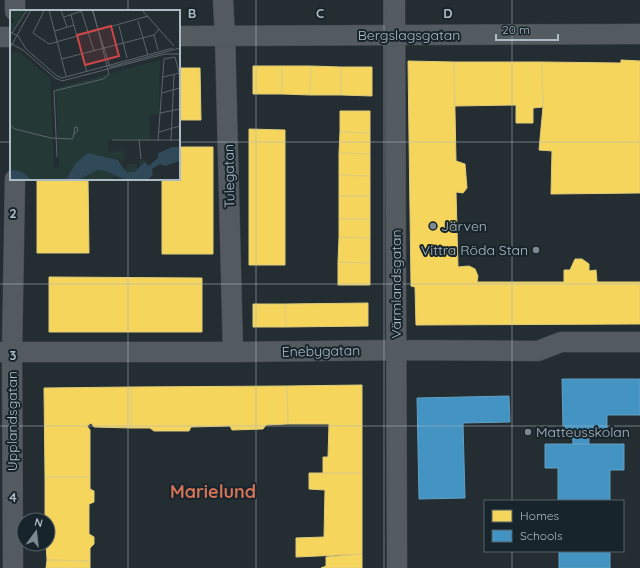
<svg xmlns="http://www.w3.org/2000/svg" width="640" height="568" font-family="Quicksand,sans-serif">
<rect width="100%" height="100%" fill="#242d31"/>
<path fill="#f6d55c" stroke="#e0cd7b" d="M621,60l19,1v132l-89,1 1,-43 -13,-1 4,-43 -1,-45 79,1z
M408,61l46,1 2,99 9,3 2,24 -4,5 -7,-1 2,75 11,-1 6,3 3,7 -1,6h87v-12h6l5,-11h7l7,5v7l7,-1 1,12h43v42l-224,1 -1,-38 -4,-1z
M454,62h88l1,45 -10,1v15h-17v-18l-61,1z
M253,66h29v28h-29z
M282,66h29l-1,29 -28,-1z
M311,66l30,1v28h-31z
M341,67h31v29l-31,-1z
M179,68h21l1,52h-22z
M340,111h30v22l-30,-1z
M249,129l36,1v135h-36z
M340,132l30,1v21l-31,-1z
M179,147h34v107h-51v-75h17z
M339,153l31,1v22l-31,-1z
M339,175l31,1v20h-31z
M37,179h51l1,74h-52z
M339,196h31v23h-31z
M339,219h31v19l-31,-1z
M339,237l31,1v25l-32,-1z
M338,262l32,1v22h-32z
M49,277l153,1v54h-153z
M368,303v23l-82,1 -1,-23z
M253,304h32l1,23h-33z
M362,385v88h-39v-16h5l1,-33h-41l-1,-38z
M287,386l1,38 -22,1 -3,4 -31,1 -2,-4 -39,1 -2,4h-35l-4,-3h-19v-41z
M131,387v41l-37,-1 -3,-4 -4,3 3,4v47h-45l-1,-89z
M309,473h53v81l-66,3v-19l28,-1 1,-47 -16,-1z
M45,477h45v12l4,2v11l-5,2v30l5,3v7l-4,4v13l-43,-1 -1,-16h2v-24h-3z
M362,554v14h-41l5,-2v-9z
M47,560l43,1v7h-44z"/>
<path fill="#4393c3" stroke="#639fc3" d="M562,379h78v36h-33v15l-18,1v13h-16l-1,-15h-9z
M509,396l1,26 -47,1 2,75 -46,1 -2,-101z
M545,444h79v26h-14v31h-52v-33h-13z
M559,551h51v17h-51z"/>
<g fill="none" stroke-linecap="round" stroke-linejoin="round">
<g stroke="#42484c" stroke-width="21">
<path id="street" d="M15,0v11
M223,0l2,36 8,316
M395,0l2,568
M179,36l461,-2
M0,37h11
M0,352h233l167,-2 138,1 23,-9h79
M13,568l-1,-215 3,-174"/>
</g>
<use href="#street" stroke="#545b60" stroke-width="20"/>
<path stroke="#575e63" stroke-width="1" d="M390,0l2,568
M400,0v350l3,218"/>
</g>
<path fill="none" stroke="#adbbc4" stroke-width="1" stroke-opacity="0.55" d="M128,0v11M256,0v568M384,0v568M512,0v501M0,142h11M179,142h461M128,179v389M0,284h640M0,426h640M512,551v17"/>
<g fill="#7d8991" stroke="#18242b" stroke-width="1.5">
<circle cx="433" cy="226" r="4"/>
<circle cx="536" cy="250" r="4"/>
<circle cx="528" cy="432" r="4"/>
</g>
<g text-anchor="middle" stroke-width="4" stroke-linejoin="round" paint-order="stroke">
<g font-size="14" fill="#adbbc4" stroke="#18242b">
<text x="409" y="40">Bergslagsgatan</text>
<text transform="translate(229 176) rotate(-91)" y="5">Tulegatan</text>
<text transform="translate(396 284) rotate(-90)" y="5">Värmlandsgatan</text>
<text transform="translate(321 351) rotate(-1)" y="5">Enebygatan</text>
<text transform="translate(12 421) rotate(-90)" y="5">Upplandsgatan</text>
</g>
<g font-size="14" fill="#adbbc4" stroke="#18242b" text-anchor="start">
<text x="441" y="231">Järven</text>
<text x="528" y="255" text-anchor="end">Vittra Röda Stan</text>
<text x="536" y="437">Matteusskolan</text>
</g>
<g font-size="18" font-weight="bold" fill="#d37358" stroke="#18242b">
<text x="213" y="498">Marielund</text>
</g>
</g>
<g transform="translate(10 10)">
<rect width="170" height="170" fill="#242d31"/>
<path d="M2,0h13l-13,21 -2,-6 5,-5 -5,-4zM4,42h5l31,26 4,90 5,-1 -3,-79 104,-28 -1,54 -9,1v25l-42,-1v13l16,-1 -1,15 -2,-6 -30,-6 40,26 -18,-3v3h-103v-54l5,2 -5,-4v-66zM134,149l2,3 -4,4 -8,6h-8l-5,-6 6,3v-5h10v5l4,-3 -3,-4z" fill="#243936"/>
<path d="M162,137h8v14l-15,5 -5,-2 -8,5 1,6 -6,5h-21l-20,-9 -9,-1 -19,10h-12l9,-16 13,-11 30,7 8,12h8l11,-10 4,4 4,-4 5,-4v-5zM4,160l8,2 10,8h-22v-9z" fill="#304958"/>
<path fill="none" stroke="#5b666c" stroke-width="1" d="M39,0l17,66M51,0l6,17M71,0l13,41M82,0l18,57 70,-19M132,0l32,36M34,1l-11,22 16,11 99,-28M61,5l16,57M54,7l18,-6M128,11l10,34M109,16l8,32M45,21l19,-6M0,22l8,4 8,13 31,27 5,2 111,-30M2,23l15,-23M144,25l4,15M0,33l13,7 32,28 7,3 103,-27h15M0,38l21,-38M52,49l92,-24 5,-6M153,67l17,-4M152,83l18,-5M150,103l20,-4M0,115l5,4 36,9 22,1M149,122l21,-6M63,128l2,-11h2l1,3 -4,5M102,130h68M129,130l2,19M148,131l6,-82 11,-2 5,19M161,131l3,-67M47,147l-3,-66 49,-12 6,-5 -16,-64"/>
<path fill="#ce4547" fill-opacity="0.15" stroke="#ce4547" stroke-width="2" d="M101,16l8,30 -34,9 -8,-30z"/>
<rect width="170" height="170" fill="none" stroke="#adbbc4" stroke-width="2"/>
</g>
<g font-size="13" text-anchor="middle" font-weight="bold" fill="#adbbc4" stroke="#18242b" stroke-width="4" stroke-linejoin="round" paint-order="stroke">
<text x="192" y="18">B</text>
<text x="320" y="18">C</text>
<text x="448" y="18">D</text>
<text x="13" y="218">2</text>
<text x="13" y="360">3</text>
<text x="13" y="502">4</text>
</g>
<rect x="484" y="500" width="140" height="52" fill="#18242b" stroke="#546068"/>
<rect x="492" y="510" width="20" height="12" fill="#f6d55c" stroke="#546068"/>
<text x="520" y="520" font-size="12" fill="#adbbc4">Homes</text>
<rect x="492" y="530" width="20" height="12" fill="#4393c3" stroke="#546068"/>
<text x="520" y="540" font-size="12" fill="#adbbc4">Schools</text>
<g transform="translate(36 532) rotate(15)"><circle r="19" fill="#18242b" stroke="#546068"/>
<path d="M0-3L7 15L0 10L-7 15Z" fill="#7d8991"/>
<text y="-6" font-size="11" font-weight="bold" text-anchor="middle" fill="#adbbc4">N</text>
</g>
<path d="M496 34v6h62v-6" fill="none" stroke="#adbbc4" stroke-width="2"/>
<text x="502" y="34" font-size="12" fill="#adbbc4" stroke="#18242b" stroke-width="3" paint-order="stroke">20 m</text>
</svg>
